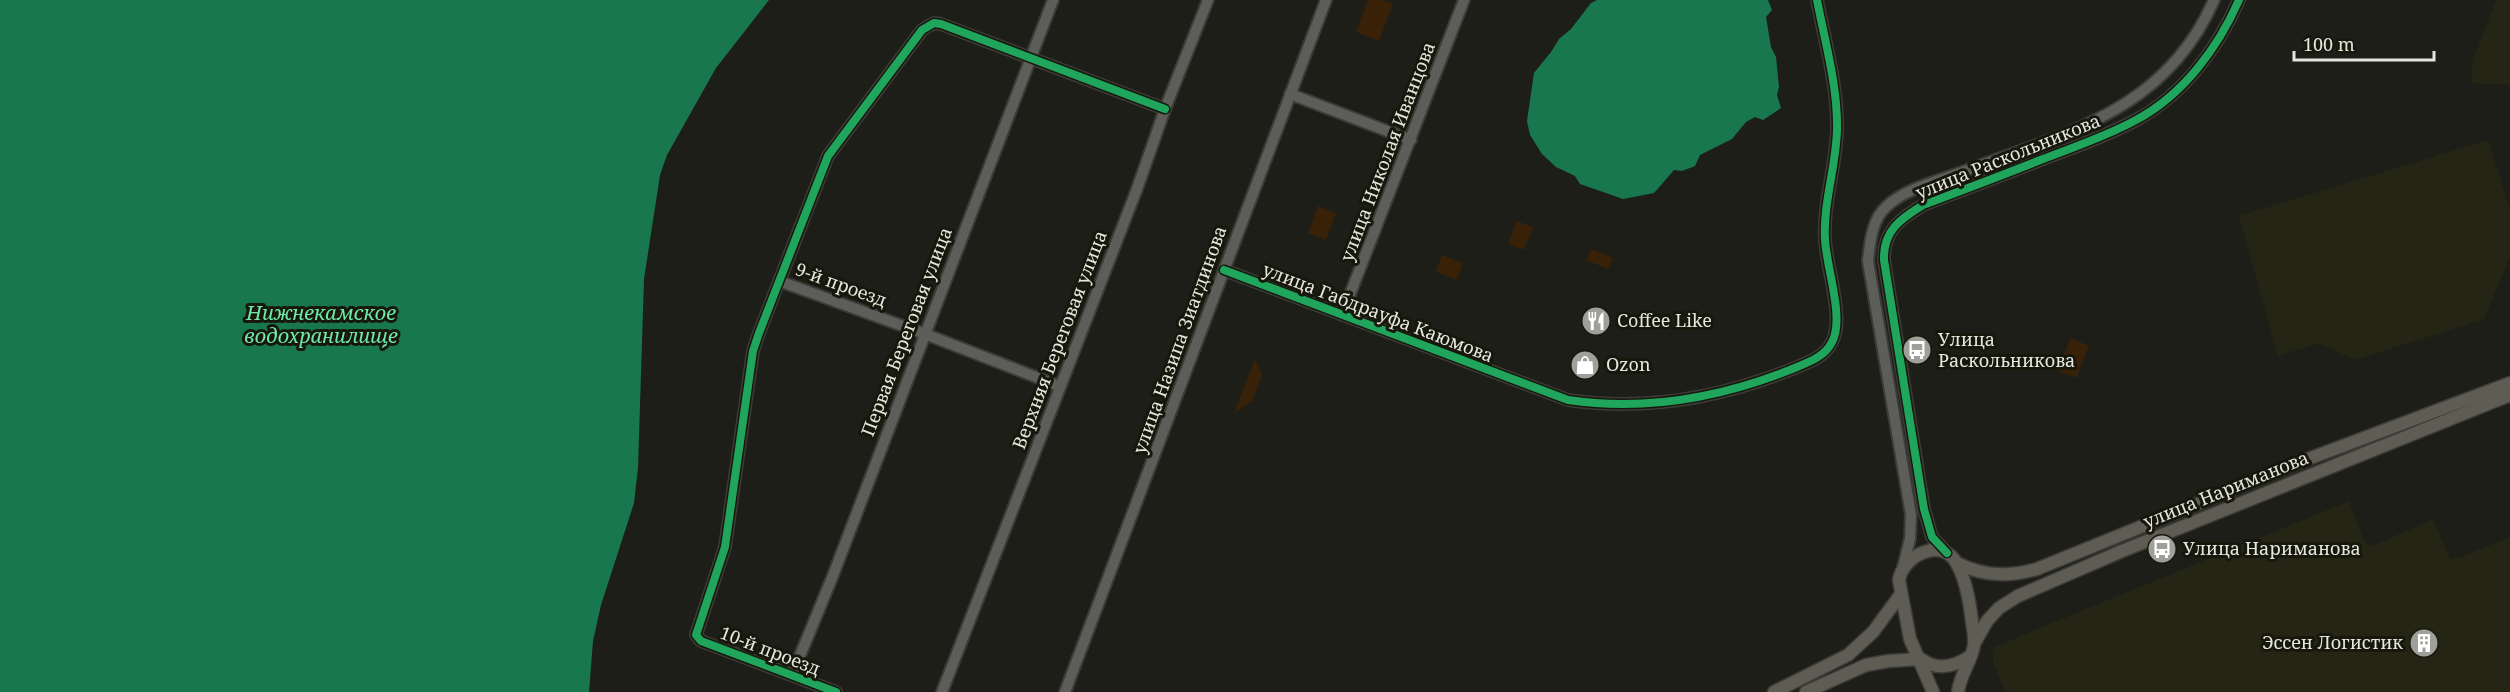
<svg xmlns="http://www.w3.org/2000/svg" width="2510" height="692" font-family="'Noto Serif',serif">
<rect width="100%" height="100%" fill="#1e1e18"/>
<path fill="#252515" d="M2496,0h14v85l-39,-2 2,-22z
M2488,140l22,69v48l-26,62 -129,41 -36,-17 -41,13 -39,-140z
M2349,501l15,39 6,7 63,-28 17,40 9,-1 51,-21v155h-505l-12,-30 1,-15z"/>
<path fill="#392108" d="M1368,0h13l12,4 -14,37 -23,-9z
M1318,206l18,7 -10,27 -18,-7z
M1517,221l16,6 -9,23 -16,-6z
M1591,249l22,9 -5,11 -22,-9z
M1442,255l21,8 -6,17 -21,-8z
M2071,338l18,8 -13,32 -19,-8z
M1255,359l7,16 -10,26 -18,12z"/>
<path fill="#19774e" d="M0,0h769l-53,68 -49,87 -7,20 -16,104 -6,189 -4,35 -33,102 -8,36 -4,51h-589z
M1597,0h171l4,10 -6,7 5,30 5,10 3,30 -2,8 4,13 -18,12 -8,-3 -9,5 -14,17 -32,16 -5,11 -13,5 -8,-1 -20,23 -31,6 -43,-15 -5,-8 -19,-9 -14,-13 -12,-19 -3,-14 7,-48 17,-21 8,-13 12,-10 20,-26z"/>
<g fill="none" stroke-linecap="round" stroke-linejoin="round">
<g stroke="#3b3c38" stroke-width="14">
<path id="minor" d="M1290,94l121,46
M1224,270l344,130c75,11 150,-2 219,-29 16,-7 37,-12 45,-29 13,-24 -6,-75 -7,-103 -2,-36 11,-72 12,-109 1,-43 -12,-88 -20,-130
M779,281l146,53 134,52
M1342,315l122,-315
M1947,553l-15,-16 -8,-28 -40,-249c-1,-29 16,-41 39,-55 40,-15 80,-30 120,-46 31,-12 64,-23 93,-39 47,-25 82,-72 103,-120
M1903,567l7,-28 1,-24 -43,-254c2,-19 4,-42 19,-55 19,-18 52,-25 75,-34 104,-39 204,-61 252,-172
M792,675l40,-97 221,-578
M836,692l-135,-51 -5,-6 29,-88 28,-196 6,-18 69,-177 94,-126 12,-7 7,1 224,85
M942,692l195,-503 28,-80 43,-109
M1065,692l261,-692"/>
</g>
<g stroke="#3b3c38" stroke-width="15">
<path id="major" d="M1957,563c25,13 53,14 80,6l271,-110 202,-76
M1974,644l13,-23 12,-13 19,-12 104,-45 388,-156
M1921,659c16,12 32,8 48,-2
M1774,692l74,-37 25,-23 28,-38
M1806,692l60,-27 23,-4 32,-2
M1933,692l-23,-53 -11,-59c4,-25 44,-44 58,-16 9,16 13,40 15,58 1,6 3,16 2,23 -2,16 -14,29 -16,47"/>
</g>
<use href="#minor" stroke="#5d5d59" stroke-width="10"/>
<use href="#major" stroke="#5e5c53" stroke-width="12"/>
<g stroke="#17170c" stroke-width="11">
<path id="cycleway" d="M1224,270l344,130c75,11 150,-2 219,-29 16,-7 37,-12 45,-29 13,-24 -6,-75 -7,-103 -2,-36 11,-72 12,-109 1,-43 -12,-88 -20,-130
M1947,553l-15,-16 -8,-28 -40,-249c-1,-29 16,-41 39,-55 40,-15 80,-30 120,-46 31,-12 64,-23 93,-39 47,-25 82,-72 103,-120
M836,692l-135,-51 -5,-6 29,-88 28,-196 6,-18 69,-177 94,-126 12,-7 7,1 224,85"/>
</g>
<use href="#cycleway" stroke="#20a55d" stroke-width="8"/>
</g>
<defs>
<g id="restaurant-disc" transform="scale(1.5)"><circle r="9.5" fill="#9fa099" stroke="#17170c"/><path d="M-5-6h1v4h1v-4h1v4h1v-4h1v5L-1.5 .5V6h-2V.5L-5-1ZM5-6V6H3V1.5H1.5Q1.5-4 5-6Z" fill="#fff"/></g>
<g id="bus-disc" transform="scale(1.5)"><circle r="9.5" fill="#9fa099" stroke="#17170c"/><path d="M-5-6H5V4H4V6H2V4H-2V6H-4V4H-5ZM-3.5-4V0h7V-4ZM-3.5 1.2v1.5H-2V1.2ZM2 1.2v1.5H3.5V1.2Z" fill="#fff"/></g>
<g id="shop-disc" transform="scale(1.5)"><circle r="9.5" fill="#9fa099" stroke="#17170c"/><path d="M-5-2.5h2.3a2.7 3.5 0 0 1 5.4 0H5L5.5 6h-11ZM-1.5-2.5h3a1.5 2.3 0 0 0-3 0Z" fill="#fff"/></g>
<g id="building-disc" transform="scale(1.5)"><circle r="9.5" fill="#9fa099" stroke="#17170c"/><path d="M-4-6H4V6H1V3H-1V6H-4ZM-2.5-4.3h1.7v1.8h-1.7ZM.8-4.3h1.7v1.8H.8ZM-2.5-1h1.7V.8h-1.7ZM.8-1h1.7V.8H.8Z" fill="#fff"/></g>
</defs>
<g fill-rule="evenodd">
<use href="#restaurant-disc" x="1596" y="321"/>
<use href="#bus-disc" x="1917" y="350"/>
<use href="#shop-disc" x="1585" y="365"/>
<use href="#bus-disc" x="2162" y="549"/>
<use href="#building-disc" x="2424" y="643"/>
</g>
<g text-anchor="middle" stroke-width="6" stroke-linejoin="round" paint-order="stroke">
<g font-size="18" fill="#e5e6de" stroke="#17170c">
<text transform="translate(1388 152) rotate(-69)" y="6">улица Николая Иванцова</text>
<text transform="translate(2008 157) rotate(-22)" y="6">улица Раскольникова</text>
<text transform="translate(841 285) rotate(20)" y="6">9-й проезд</text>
<text transform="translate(1378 313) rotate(21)" y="6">улица Габдрауфа Каюмова</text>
<text transform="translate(907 332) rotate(-69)" y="6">Первая Береговая улица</text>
<text transform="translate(1060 340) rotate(-69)" y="6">Верхняя Береговая улица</text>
<text transform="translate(1180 340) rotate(-70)" y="6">улица Назипа Зиатдинова</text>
<text transform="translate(2226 490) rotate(-22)" y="6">улица Нариманова</text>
<text transform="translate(770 651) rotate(21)" y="6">10-й проезд</text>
</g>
<g font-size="18" fill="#e5e6de" stroke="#17170c" text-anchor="start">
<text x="1617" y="327">Coffee Like</text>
<text x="1938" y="346">Улица<tspan x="1938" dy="21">Раскольникова</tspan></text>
<text x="1606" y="371">Ozon</text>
<text x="2183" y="555">Улица Нариманова</text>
<text x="2403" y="649" text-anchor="end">Эссен Логистик</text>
</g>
<g font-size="20" font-style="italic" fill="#6deaaa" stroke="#17170c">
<text x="321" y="320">Нижнекамское<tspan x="321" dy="23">водохранилище</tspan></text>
</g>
</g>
<path d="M2294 51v9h140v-9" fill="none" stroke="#e5e6de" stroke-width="3"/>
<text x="2303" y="51" font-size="18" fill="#e5e6de" stroke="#17170c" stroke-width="4.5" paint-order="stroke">100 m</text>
</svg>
